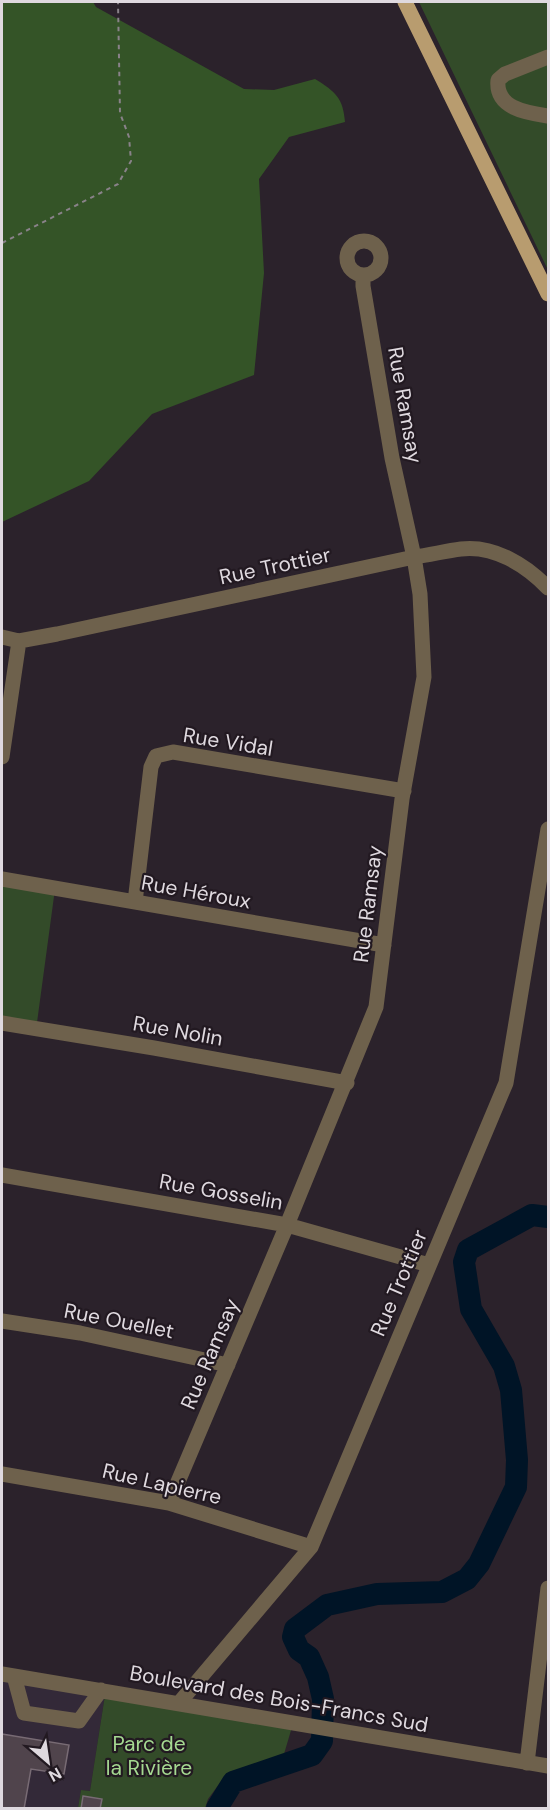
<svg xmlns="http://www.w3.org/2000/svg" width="550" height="1810" font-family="'DM Sans',sans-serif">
<rect width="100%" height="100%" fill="#2b222b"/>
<path fill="#332938" d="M2,1679l103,16 -15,96 -9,-1 -3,18h-76z"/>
<path fill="#334b29" d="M419,2h129v268z
M2,879l53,10 -19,141 -34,-6z
M105,1695l187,32 -8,27 -62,26 -14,19 -3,9h-127l3,-18 9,1z"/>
<path fill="#345427" d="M2,2h91l3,5 148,82 30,1 41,-11c21,13 28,19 30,43l-56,15 -30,42 5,94 -10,102 -102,39 -63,67 -87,41z"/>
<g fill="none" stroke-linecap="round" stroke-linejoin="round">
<path stroke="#001426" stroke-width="22" d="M217,1808l16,-26 79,-27 10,-14 1,-42 -5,-22 -9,-20 -10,-7 -6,-13 2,-8 32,-24 50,-11 65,-2 25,-13 12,-15 37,-77 1,-27 -6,-70 -7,-24 -33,-57 -7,-47 4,-12 64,-35 16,2"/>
</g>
<path fill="#50444c" stroke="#786b74" stroke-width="1.5" d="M2,1734l67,11 -5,29 -33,-5 -7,40h-22z
M83,1796l19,3 -2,10h-19z"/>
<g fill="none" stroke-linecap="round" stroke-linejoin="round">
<path stroke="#898289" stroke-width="2" stroke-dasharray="4.5 4.5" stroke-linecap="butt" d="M2,243l116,-59 13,-23 -2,-24 -9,-24 -2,-111"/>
<path stroke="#6e614c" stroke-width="15" d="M548,57l-43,17 -7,6c-3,29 30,33 50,36
M347 258a17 17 0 1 1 34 0a17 17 0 1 1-34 0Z
M2,637l17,4 38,-7 357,-77c16,-2 31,-6 47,-8 33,-4 65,16 87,39
M2,757l17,-116
M2,879l382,66
M135,902l16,-135 5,-11 17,-4 231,39
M2,1023l152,25 193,35
M2,1175l285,50 142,40
M2,1321l78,12 148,32
M2,1474l167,29 142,44
M169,1503l118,-278 89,-218 26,-208 22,-122 -4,-83 -6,-37 -22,-99 -29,-172v-10
M2,1674l546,92
M14,1676l10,37 55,8 22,-31
M179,1703l132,-156 195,-464 42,-254
M527,1763l21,-175"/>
<path stroke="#b89c6f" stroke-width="15" d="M405,2l143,292"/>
</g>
<g text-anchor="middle" stroke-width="4.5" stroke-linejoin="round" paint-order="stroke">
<g font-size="21" fill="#dfd9df" stroke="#221921">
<text transform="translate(405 405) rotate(80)" y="7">Rue Ramsay</text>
<text transform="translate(275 566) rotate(-12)" y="7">Rue Trottier</text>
<text transform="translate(228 742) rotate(9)" y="7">Rue Vidal</text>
<text transform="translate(196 892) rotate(10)" y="7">Rue Héroux</text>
<text transform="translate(368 904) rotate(-83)" y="7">Rue Ramsay</text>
<text transform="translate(178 1031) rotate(10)" y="7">Rue Nolin</text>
<text transform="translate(221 1192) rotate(10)" y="7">Rue Gosselin</text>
<text transform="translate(399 1283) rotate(-67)" y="7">Rue Trottier</text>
<text transform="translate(119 1321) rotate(11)" y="7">Rue Ouellet</text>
<text transform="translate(210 1354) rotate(-67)" y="7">Rue Ramsay</text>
<text transform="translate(162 1484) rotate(13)" y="7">Rue Lapierre</text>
<text transform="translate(279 1699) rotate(10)" y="7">Boulevard des Bois-Francs Sud</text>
</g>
<g font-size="21" fill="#a5d991" stroke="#221921">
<text x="149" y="1751">Parc de<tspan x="149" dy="24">la Rivière</tspan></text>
</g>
</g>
<rect width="550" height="1810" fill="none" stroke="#dfd9df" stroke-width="6"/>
<g transform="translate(48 1762) rotate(151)" stroke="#221921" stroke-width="4.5" paint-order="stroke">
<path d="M0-4.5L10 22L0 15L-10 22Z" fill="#dfd9df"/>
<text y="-9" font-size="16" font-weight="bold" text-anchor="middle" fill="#dfd9df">N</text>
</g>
</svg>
